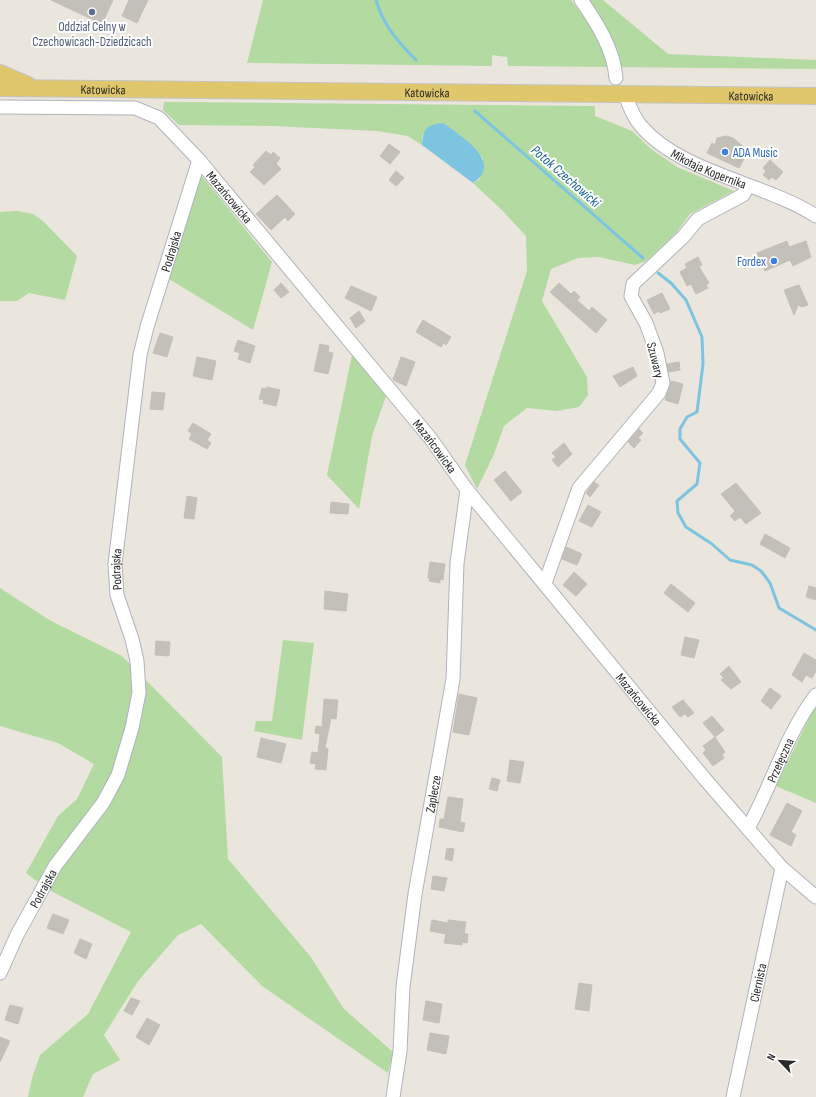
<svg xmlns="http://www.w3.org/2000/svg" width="816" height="1097" font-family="'Sofia Sans Condensed',sans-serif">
<rect width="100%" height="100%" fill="#eae5dd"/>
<path fill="#b3daa0" d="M263,0h308l9,12 7,-12h16l65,54 148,6v9l-308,-3 -1,-9 -15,-2v11l-245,-3z
M164,102l431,4v10l37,15 19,18 26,18 57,24 -44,23 -14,19 -30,28 -11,4 -36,-8 -21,1 -27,11 -9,32 45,76 1,18 -9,12 -22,4 -30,-3 -23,18 -10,28 -17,35 -12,-24 62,-194 -1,-35 -24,-26 -29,-27 7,-4 3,-21 -24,-23 -17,-12 -20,12v10l-14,-9 -31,-5 -104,-5 -94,-1 -16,-15z
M201,175l71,87 -19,68 -84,-51z
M17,211l16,3 10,7 34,35 -12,44 -36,-7 -12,8h-17v-89z
M352,355l34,41 -14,40 -13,73 -32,-34z
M0,588l51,33 71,35 100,101 6,102 82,97 34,53 49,43 -5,21 -126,-87 -61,-62 -23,11 -40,46 -34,54 16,25 -27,14 -10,23h-55l4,-19 8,-23 48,-41 43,-82 -84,-43 -21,-16 32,-57 19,-17 17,-35 -36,-21 -58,-17z
M283,640l31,3 -12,97 -48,-9 2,-10h16z
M815,706l1,1v96l-40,-17z"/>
<path fill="#7cc4e0" d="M443,123c17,12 62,40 30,60l-51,-38c1,-16 4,-20 21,-22z"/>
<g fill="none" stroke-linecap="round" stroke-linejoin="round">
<path stroke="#7cc4e0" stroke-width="3" d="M376,0c7,25 22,42 40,60
M475,111l168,147
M658,273l13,10 15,17 16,37 1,27 -6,48 -10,5 -7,12v10l20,24 -3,21 -20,17 1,12 8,14 26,17 18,16 22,5 9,6 9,12 9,25 37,22"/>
</g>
<path fill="#c3bfb9" stroke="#c5c0b7" d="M51,0h62l-11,24z
M129,0h19l-11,23 -15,-7z
M726,136l7,2 10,8 3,9 -7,13 -32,-15 5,-10 3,2 2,-7z
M389,144l11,8 -10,12 -10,-8z
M266,151l5,4 2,-3 7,6 -4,6 5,5 -17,16 -14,-13 5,-5 -2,-2z
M770,160l13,12 -7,8 -4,-3 -3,3 -6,-5 3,-4 -3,-3z
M396,171l8,7 -8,8 -7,-6z
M277,195l18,19 -7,7 -3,-4 -14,13 -15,-16z
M787,241l2,6 17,-6 5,16 -18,9 -3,-6 -25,11 -8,-18z
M698,257l4,8 -3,1 2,4 8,13 -3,2 2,3 -12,6 -5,-10 -4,2 -7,-14 7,-4 -2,-4z
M281,283l8,9 -8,6 -7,-8z
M559,283l12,11 3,-3 6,6 -3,3 12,11 3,-4 15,13 -11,13 -46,-41z
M799,285l9,20 -6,2 -4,-2 -4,10 -10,-25z
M351,286l26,11 -6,14 -26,-13z
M662,293l8,16 -10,4 -1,-2 -5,3 -7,-14z
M359,311l6,10 -9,7 -6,-10z
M423,320l28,17 -5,8 -3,-2 -2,4 -25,-15z
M160,333l13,4 -6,20 -14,-4z
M238,340l17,6 -5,17 -12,-4 2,-6 -6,-2z
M320,344l9,2 -1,6 5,1 -5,21 -14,-3z
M197,357l19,4 -4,19 -19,-4z
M401,357l14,5 -9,24 -13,-6z
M679,362l1,8 -11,2 -2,-8z
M633,367l4,9 -17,11 -7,-11z
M671,381l12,3 -5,20 -13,-4z
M267,387l13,3 -4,16 -13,-3 1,-3 -5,-1 3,-11 5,1z
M152,392l13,1 -2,17 -13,-1z
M193,423l18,11 -4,6 4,3 -4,6 -18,-10 3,-5 -4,-3z
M639,429l4,4 -5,5 3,2 -7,8 -6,-6z
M564,443l8,11 -14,13 -6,-7 4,-3 -4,-4z
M505,471l17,21 -11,9 -17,-21z
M594,482l5,3 -9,12 -4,-4z
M736,483l25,30 -15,11 -6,-7 -5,4 -5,-5 5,-5 -14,-17z
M187,496l10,2 -3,21 -10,-1z
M331,502l18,2 -1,10 -18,-1z
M588,505l13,7 -9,15 -13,-6z
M765,534l25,14 -5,10 -25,-14z
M566,547l16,7 -5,11 -15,-6z
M430,562l15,2 -2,16 -3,-1v4l-11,-2 1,-3h-2z
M574,572l13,12 -11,12 -13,-11z
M671,584l24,19 -7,9 -24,-19z
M809,586l7,2v12l-10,-3z
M325,591l23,3 -2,17 -22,-2z
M685,637l14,3 -5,18 -13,-3z
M156,641l14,1 -1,14 -14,-1z
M804,653l12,7v11l-4,7 -6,-3 -4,7 -10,-7z
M729,666l12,16 -10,7 -10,-9 3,-2 -4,-4z
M770,688l11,8 -10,13 -10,-8z
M459,694l18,4 -8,37 -16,-3z
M324,699l14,1 -2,19 -5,-1 -6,30 3,1 -2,21 -11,-1 1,-5 -6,-1 2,-11 6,1 2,-19 -5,-1 1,-7 6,1z
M683,700l11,13 -6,4 -3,-3 -5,3 -8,-10z
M712,716l12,14 -9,7 -12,-14z
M715,737l10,15 -3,3 2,3 -11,8 -10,-13 3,-3 -3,-4z
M261,738l25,6 -5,19 -24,-6z
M510,760l14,2 -4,21 -13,-2z
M492,778l8,2 -3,11 -8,-2z
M448,797l15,2 -3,23 5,1 -2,9 -24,-5 1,-8h4z
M787,803l15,8 -11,21 5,3 -5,11 -21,-11z
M447,848l7,1 -2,12 -7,-2z
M433,876l14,2 -3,13 -13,-2z
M53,914l16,6 -6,14 -16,-6z
M432,920l16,3v-3l18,2 -2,12h4l-1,9 -5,-1v3l-18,-2 2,-9 -16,-3z
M80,939l12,5 -6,15 -12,-6z
M579,983l13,2 -3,26 -14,-2z
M131,998l9,3 -8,14 -8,-4z
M426,1001l16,3 -3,19 -16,-3z
M10,1005l13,3 -5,16 -13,-4z
M147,1018l13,7 -11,20 -13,-8z
M430,1033l19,3 -3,18 -19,-4z
M0,1037l10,4 -10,21z"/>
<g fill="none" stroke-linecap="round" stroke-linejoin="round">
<g stroke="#b1b3bc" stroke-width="15">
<g id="minor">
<path d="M581,0c16,23 33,50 35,78"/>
<path id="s1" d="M625,94c4,11 8,23 16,32 40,47 124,57 175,90"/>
<path id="s2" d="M0,107l135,1 24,10 40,42 232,279 36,51 237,288 78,90 34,29"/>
<path d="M545,583l34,-95 80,-95 4,-10 -6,-30 -11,-30 -15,-27 2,-12 50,-47 15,-18 45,-24 5,-9"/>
<path id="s3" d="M748,828c24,-43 38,-94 68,-133"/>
<path id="s4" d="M0,973l17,-38 38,-69 48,-63 15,-28 14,-47 7,-35 -2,-32 -5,-22 -15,-44 -2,-31 25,-209 7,-28 52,-167"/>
<path id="s5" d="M393,1097l7,-46 3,-64 12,-93 38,-215 4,-116 10,-73"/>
<path id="s6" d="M733,1097l49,-229"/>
</g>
</g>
<g stroke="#c3c3c3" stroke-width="18">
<g id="major">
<path d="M0,73l28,12"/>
<path id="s7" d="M0,88l816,8"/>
</g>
</g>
<use href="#minor" stroke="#fff" stroke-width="13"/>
<use href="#major" stroke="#e0c76c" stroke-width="16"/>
</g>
<circle fill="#5c6f8a" stroke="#fff" stroke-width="1.5" cx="92" cy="12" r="4"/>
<g fill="#3f7fe0" stroke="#fff" stroke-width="1.5">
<circle cx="725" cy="152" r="4"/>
<circle cx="774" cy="261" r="4"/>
</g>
<g text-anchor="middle" stroke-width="4" stroke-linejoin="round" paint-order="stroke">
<g font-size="13" fill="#4e5e75" stroke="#fff">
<text x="92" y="31">Oddział Celny w<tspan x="92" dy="15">Czechowicach-Dziedzicach</tspan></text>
</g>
<g font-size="13" fill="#2a2a2a" stroke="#fff">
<text dy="5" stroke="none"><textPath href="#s7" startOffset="103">Katowicka</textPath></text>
<text dy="5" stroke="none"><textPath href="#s7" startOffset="427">Katowicka</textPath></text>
<text dy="5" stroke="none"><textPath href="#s7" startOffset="751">Katowicka</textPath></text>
<text dy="5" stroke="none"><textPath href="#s1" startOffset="117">Mikołaja Kopernika</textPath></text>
<text dy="5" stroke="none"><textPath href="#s2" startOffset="267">Mazańcowicka</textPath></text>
<text dy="5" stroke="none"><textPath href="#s4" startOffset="767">Podrajska</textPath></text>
<text transform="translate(656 360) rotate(76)" y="5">Szuwary</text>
<text dy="5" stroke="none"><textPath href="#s2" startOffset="590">Mazańcowicka</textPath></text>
<text dy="5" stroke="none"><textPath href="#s4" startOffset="443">Podrajska</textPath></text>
<text dy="5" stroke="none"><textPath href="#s2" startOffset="915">Mazańcowicka</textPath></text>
<text dy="5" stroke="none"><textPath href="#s3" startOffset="75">Przełęczna</textPath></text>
<text dy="5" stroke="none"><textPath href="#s5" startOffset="306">Zaplecze</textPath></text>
<text dy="5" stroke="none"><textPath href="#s4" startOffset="95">Podrajska</textPath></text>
<text dy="5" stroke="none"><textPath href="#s6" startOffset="117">Ciernista</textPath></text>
</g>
<g font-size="13" fill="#366cbe" stroke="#fff" text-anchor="start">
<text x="733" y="157">ADA Music</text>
<text x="766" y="266" text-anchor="end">Fordex</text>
</g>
<g font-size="14" font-style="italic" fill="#1d638b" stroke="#fff">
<text transform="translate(566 176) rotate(41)" y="5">Potok Czechowicki</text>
</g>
</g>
<g transform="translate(780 1061) rotate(295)" stroke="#ffffff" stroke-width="3" paint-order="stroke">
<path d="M0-3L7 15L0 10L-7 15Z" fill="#2a2a2a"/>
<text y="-6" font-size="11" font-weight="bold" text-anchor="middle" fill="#2a2a2a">N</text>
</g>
</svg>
